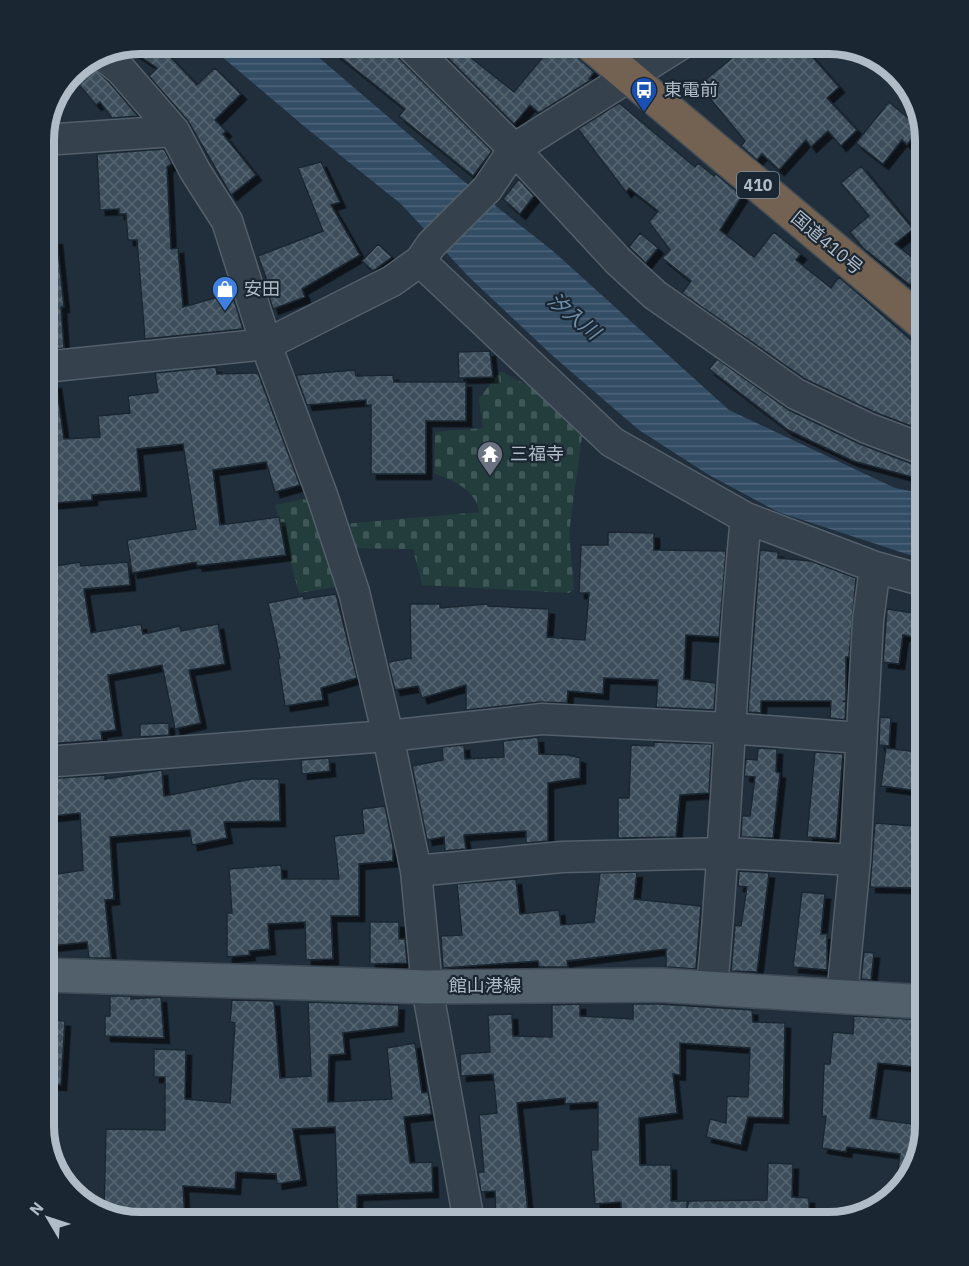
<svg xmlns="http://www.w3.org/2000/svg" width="969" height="1266" font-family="'IBM Plex Sans','Noto Sans JP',sans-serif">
<defs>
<pattern id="cemetery-stones" width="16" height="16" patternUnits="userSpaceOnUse" patternTransform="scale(1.5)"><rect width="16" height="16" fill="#233d3d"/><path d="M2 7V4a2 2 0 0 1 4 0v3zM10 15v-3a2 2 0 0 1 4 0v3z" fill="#405758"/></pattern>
<pattern id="water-rules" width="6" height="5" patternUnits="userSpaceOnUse" patternTransform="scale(1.5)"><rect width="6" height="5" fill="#334d65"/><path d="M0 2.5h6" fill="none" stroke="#4e657a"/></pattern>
<pattern id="building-cross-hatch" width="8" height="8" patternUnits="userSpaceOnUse" patternTransform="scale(1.5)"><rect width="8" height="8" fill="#3c4e5b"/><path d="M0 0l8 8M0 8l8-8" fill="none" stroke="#566671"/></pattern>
<filter id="shadow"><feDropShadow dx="5.5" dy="5.5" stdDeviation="0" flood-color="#0009"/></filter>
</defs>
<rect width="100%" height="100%" fill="#212f3c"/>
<path fill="url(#cemetery-stones)" d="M500,371l27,14 56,44 -14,104 5,56 -5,4 -147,-8 -9,-36 -65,-1 -4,-24 135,-12c-3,-23 -26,-31 -45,-39l1,-41 48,-4 -4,-29z
M304,499l11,6 26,81 -42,7 -24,-88z"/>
<path fill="url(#water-rules)" d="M207,44h96l158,135 92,72 176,159 166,78 30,6v66l-147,-48 -69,-37 -70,-45 -85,-73 -85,-80 -68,-73 -96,-77z"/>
<path fill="url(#building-cross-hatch)" stroke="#1c2833" stroke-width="1.5" filter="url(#shadow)" d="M140,44h18l39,41 18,-17 26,26 -26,26 11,11 -3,3 33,41 -25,20 -43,-74 -39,-45 8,-8 -29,-20z
M324,44h68l5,12 95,95 -19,25 -74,-60 6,-7z
M440,44h33l-8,9 49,39 40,-48 20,13 1,-2 19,17 -5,7 2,1 -52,33 -9,-8 -16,19 -77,-77z
M749,44h52l38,43 -12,11 30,32 -16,16 -13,-15 -17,16 -5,-7 -27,30 -17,-16 -5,6 -16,-14 4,-5 -46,-56z
M89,63l20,19 29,34 -26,2 -12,-16 -4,3 -24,-29 4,-8z
M889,102l31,26 -13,17 -5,-5 -19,24 -27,-21z
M619,103l76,64 3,-4 16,13 2,-2 26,22 -22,34 34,27 20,-25 27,22 -5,6 35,28 8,-11 87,76 -2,78 -50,-19 -69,-33 -123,-86 9,-12 -29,-23 8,-8 -21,-28 9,-11 -29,-23 -3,4 -48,-63z
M164,149l8,15 -5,3 4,82 7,-1 5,59 49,-14 11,36 -98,10 -8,-99h-9l-2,-26h-7v-5l-19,1 -3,-56z
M321,162l19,40 -9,3 29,50 -58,34 3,8 -32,12 -8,-25 3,-1 -10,-27 65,-25 -25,-63z
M861,166l52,63 -18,15 30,23 -15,18 -47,-37 -13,-16 19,-16 -28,-33z
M519,179l15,17 -14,18 -17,-15z
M640,233l18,15 -12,15 -17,-16z
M57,239l7,68h-3l3,41 -20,2v-110z
M378,244l14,13 -19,14 -11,-10z
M490,351l3,26 -34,1 -1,-26z
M717,359l72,51 71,34 55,21 -3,12 -59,-16 -65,-31 -79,-61z
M216,367l1,7 41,-1 42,112 -25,7 -9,-30 -53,8 7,55 59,-8 7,38 -89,11 -1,-4 -64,11 -5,-33 69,-11 -13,-85 -46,5 4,42 -49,4v5l-48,4v-120l12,-1 8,56 36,-2 -2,-21 32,-3 -2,-17 30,-4 -3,-19z
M355,370l1,6 37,-1 1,7h72v39h-40v53h-55v-69h-5v-5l-59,5 -11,-30z
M608,532l46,1v17l72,1 -7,86 -33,-2 -2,44 32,4 -2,27 -58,-3 2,-27 -54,-2 -1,16 -35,-3 -1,12 -27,-1 -74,8v-25l-44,13 -4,-12 -23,4 -7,-28 23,-4 -1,-54h30v4l48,-4v2l61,3 -2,28 38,3 4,-47h-10l2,-48h27z
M760,550l18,2v6l33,3 45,17 -7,79h-3v44h-3l3,1 -1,18 -15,-2 1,-17h-70v12l-13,-1z
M80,562l1,4 47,-4 2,23 -46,4 7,44 50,-9 2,10 37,-8 1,5 37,-7 7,40 -36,6 12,53 -26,6 -13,-64 -54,10 8,55 -15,2 1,8 -55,4 -3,-28v-148z
M336,594l21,84 -36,10 2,12 -38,6 -7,-47 2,-1 -12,-55 35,-7 1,3z
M887,609l39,6 -3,24 -20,-4 -4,29 -16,-2z
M880,717l11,1 -2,28 -10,-1z
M169,723v12l-29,2v-13z
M538,737l1,17 30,1 11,3v20l-32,5v58l-22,2v-12l-62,4 2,14 -21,2 -1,-14 -17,3 -15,-74 31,-6 -1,-13 22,-2 1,14 39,-2 -1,-16z
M654,742l58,2 -3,49 -29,2 -4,42 -58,1v-40h11l2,-53 23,1z
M758,748l19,1 -1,23 4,1 -7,65 -32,-1 1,-21h8l5,-39 -11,-1 2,-17 11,1z
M886,748l40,5v39l-45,-6z
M815,752l28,2 -7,85 -29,-2z
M329,758l1,13 -28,3 -1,-14z
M162,770l2,26 88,-17h27l1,42 -56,1 3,16 -35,7 -2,-15 -80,7 4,62 -9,1 6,58h-22l-2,-16 -37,4 -6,-70 39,-6 -3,-57 -36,4v-38l61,-4v4z
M385,806l8,40v15l-34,3v52h-28l2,43 -27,1 -1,-38 -37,2 2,25 -21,2 1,4 -23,2v-44h5l-3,-44 52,-4 1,14h57l-5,-43 30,-3 -2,-24z
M875,823l51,4 -8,61 -48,-1z
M739,871l30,2 -12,99 -26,-1 4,-46 6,1 6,-39 -9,-1z
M637,872l-3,27 67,7 -5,63 -30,-2v-18l-99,12 1,6h-29l-1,-6 -95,7 -2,-32 21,-1 -5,-51 59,-5 4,35 39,-4 2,15 33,-3 6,-49z
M802,892l23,2 -4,40h6v36l-34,-3z
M370,922h29v17h6l2,24 -37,1z
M864,952l10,1 -3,27 -10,-1z
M110,996h21v3l30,-2 3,41 -59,-2v-20h5z
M232,1000l42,1 6,77 31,-2 -3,-74 91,3 -1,21 -55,7 2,21 -16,1 -1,47 64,-3 -5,-51 28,-5 7,50 6,-1 4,22 -28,3 6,46 22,-1 1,30 -76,3v27h-19l-3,-95 -42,2 8,51 -24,4 -1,-10 -40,-2 -1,17 -52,-3 2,36h-51l-30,-9 2,-84 59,1v-53h-11v-28l32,1 -1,49 45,4 5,-80 -5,-1z
M580,1004v12l53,3v-15h26l93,6 1,12 32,1 -2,95 -35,-1 -7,28 -35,-8 4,-18 16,4 1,-27 21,1 2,-49 -70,-5v32l-7,-1 4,39 -38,5 1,47h31v36h16v7l2,-7 78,-1 1,-37 25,1 -1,33 17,1v24h-188v-20l-26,2 -4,-54h7v-48l-33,2v-6l-48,5 12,119h-33l-1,-31 -14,1 -3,-20h6l-5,-57 18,-2 -4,-39 -32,2 -1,-22 30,-2 -2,-37 24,-1 1,22 39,1v-32z
M854,1016l72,4v48l-48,-5 -8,55 56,8 -13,48 -18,19 5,-39 -53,-7 -1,5 -24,-4 4,-32 -4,1 2,-53h6l3,-32 20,2z
M44,1020l21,1 -4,64 -17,-1z"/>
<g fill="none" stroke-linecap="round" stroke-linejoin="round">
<g stroke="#535f6a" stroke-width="33">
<path id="minor" d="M409,44l105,105 104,112 37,34 141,99 71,34 58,22
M630,44l13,24
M105,57l16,13 53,61 21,40 32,50 41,129 54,145 32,97 34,144 28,135 11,116 42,235
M44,140l130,-9
M420,261l192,181 134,76 129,49 50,14
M44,367l223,-23 125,-63 28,-20 11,-16 56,-56 27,-40 167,-105
M44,762l344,-26 154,-17 186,9 132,10
M416,871l146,-14 163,-4 130,7
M712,987c15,-156 18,-313 34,-469
M842,996l13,-136 13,-239 7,-54"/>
</g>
<g stroke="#3e4a55" stroke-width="36">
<path id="major" d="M44,975l383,12 233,-2 265,17"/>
</g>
<g stroke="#404c57" stroke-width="36">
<path id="highway" d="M590,44l335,281"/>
</g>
<use href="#minor" stroke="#35414c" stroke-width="30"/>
<use href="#major" stroke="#52606c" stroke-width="33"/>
<use href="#highway" stroke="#736251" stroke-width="33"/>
</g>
<defs>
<g id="bus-pin" transform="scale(1.35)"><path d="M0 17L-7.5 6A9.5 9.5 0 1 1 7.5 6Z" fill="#1a4fb4" stroke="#1a2631"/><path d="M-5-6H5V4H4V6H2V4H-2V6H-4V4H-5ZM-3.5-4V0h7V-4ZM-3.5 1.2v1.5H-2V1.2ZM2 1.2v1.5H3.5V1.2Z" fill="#fff"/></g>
<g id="shop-pin" transform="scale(1.35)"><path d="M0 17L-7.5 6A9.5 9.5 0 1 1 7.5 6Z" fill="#3f7fe0" stroke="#1a2631"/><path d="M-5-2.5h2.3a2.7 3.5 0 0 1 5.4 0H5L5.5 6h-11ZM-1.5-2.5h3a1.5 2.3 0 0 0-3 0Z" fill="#fff"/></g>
<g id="temple-pin" transform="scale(1.35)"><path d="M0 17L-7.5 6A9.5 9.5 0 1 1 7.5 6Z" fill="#6b7280" stroke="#1a2631"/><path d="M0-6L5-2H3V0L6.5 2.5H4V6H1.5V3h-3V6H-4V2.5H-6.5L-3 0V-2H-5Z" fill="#fff"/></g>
</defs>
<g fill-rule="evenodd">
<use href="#bus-pin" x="644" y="90"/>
<use href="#shop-pin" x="225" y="289"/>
<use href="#temple-pin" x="490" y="454"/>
</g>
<g text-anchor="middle" stroke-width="4.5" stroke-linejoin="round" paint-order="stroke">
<rect fill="#1a2631" stroke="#838f9b" stroke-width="1.5" x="737" y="172" width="42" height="26" rx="4.5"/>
<g font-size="16" font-weight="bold" fill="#b0bcc8">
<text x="758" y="191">410</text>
</g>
<g font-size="18" fill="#b0bcc8" stroke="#1a2631" text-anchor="start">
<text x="664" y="96">東電前</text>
<text x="244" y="295">安田</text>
<text x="510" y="460">三福寺</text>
</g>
<g font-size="18" fill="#b0bcc8" stroke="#1a2631">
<text transform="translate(827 243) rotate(40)" y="6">国道410号</text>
<text x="485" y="992">館山港線</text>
</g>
<g font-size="20" font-style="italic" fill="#6e90ae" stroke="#1a2631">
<text transform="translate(574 316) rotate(39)" y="7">汐入川</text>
</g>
</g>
<path d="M0 0H969V1266H0ZM140 54H829A86 86 0 0 1 915 140V1126A86 86 0 0 1 829 1212H140A86 86 0 0 1 54 1126V140A86 86 0 0 1 140 54Z" fill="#1a2631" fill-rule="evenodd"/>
<path fill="none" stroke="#b0bcc8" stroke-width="8" d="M140 54H829A86 86 0 0 1 915 140V1126A86 86 0 0 1 829 1212H140A86 86 0 0 1 54 1126V140A86 86 0 0 1 140 54Z"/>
<g transform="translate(48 1218) rotate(309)" stroke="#1a2631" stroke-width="4.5" paint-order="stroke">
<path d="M0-4.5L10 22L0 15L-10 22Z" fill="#b0bcc8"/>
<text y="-9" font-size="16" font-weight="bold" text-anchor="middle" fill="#b0bcc8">N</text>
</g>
</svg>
